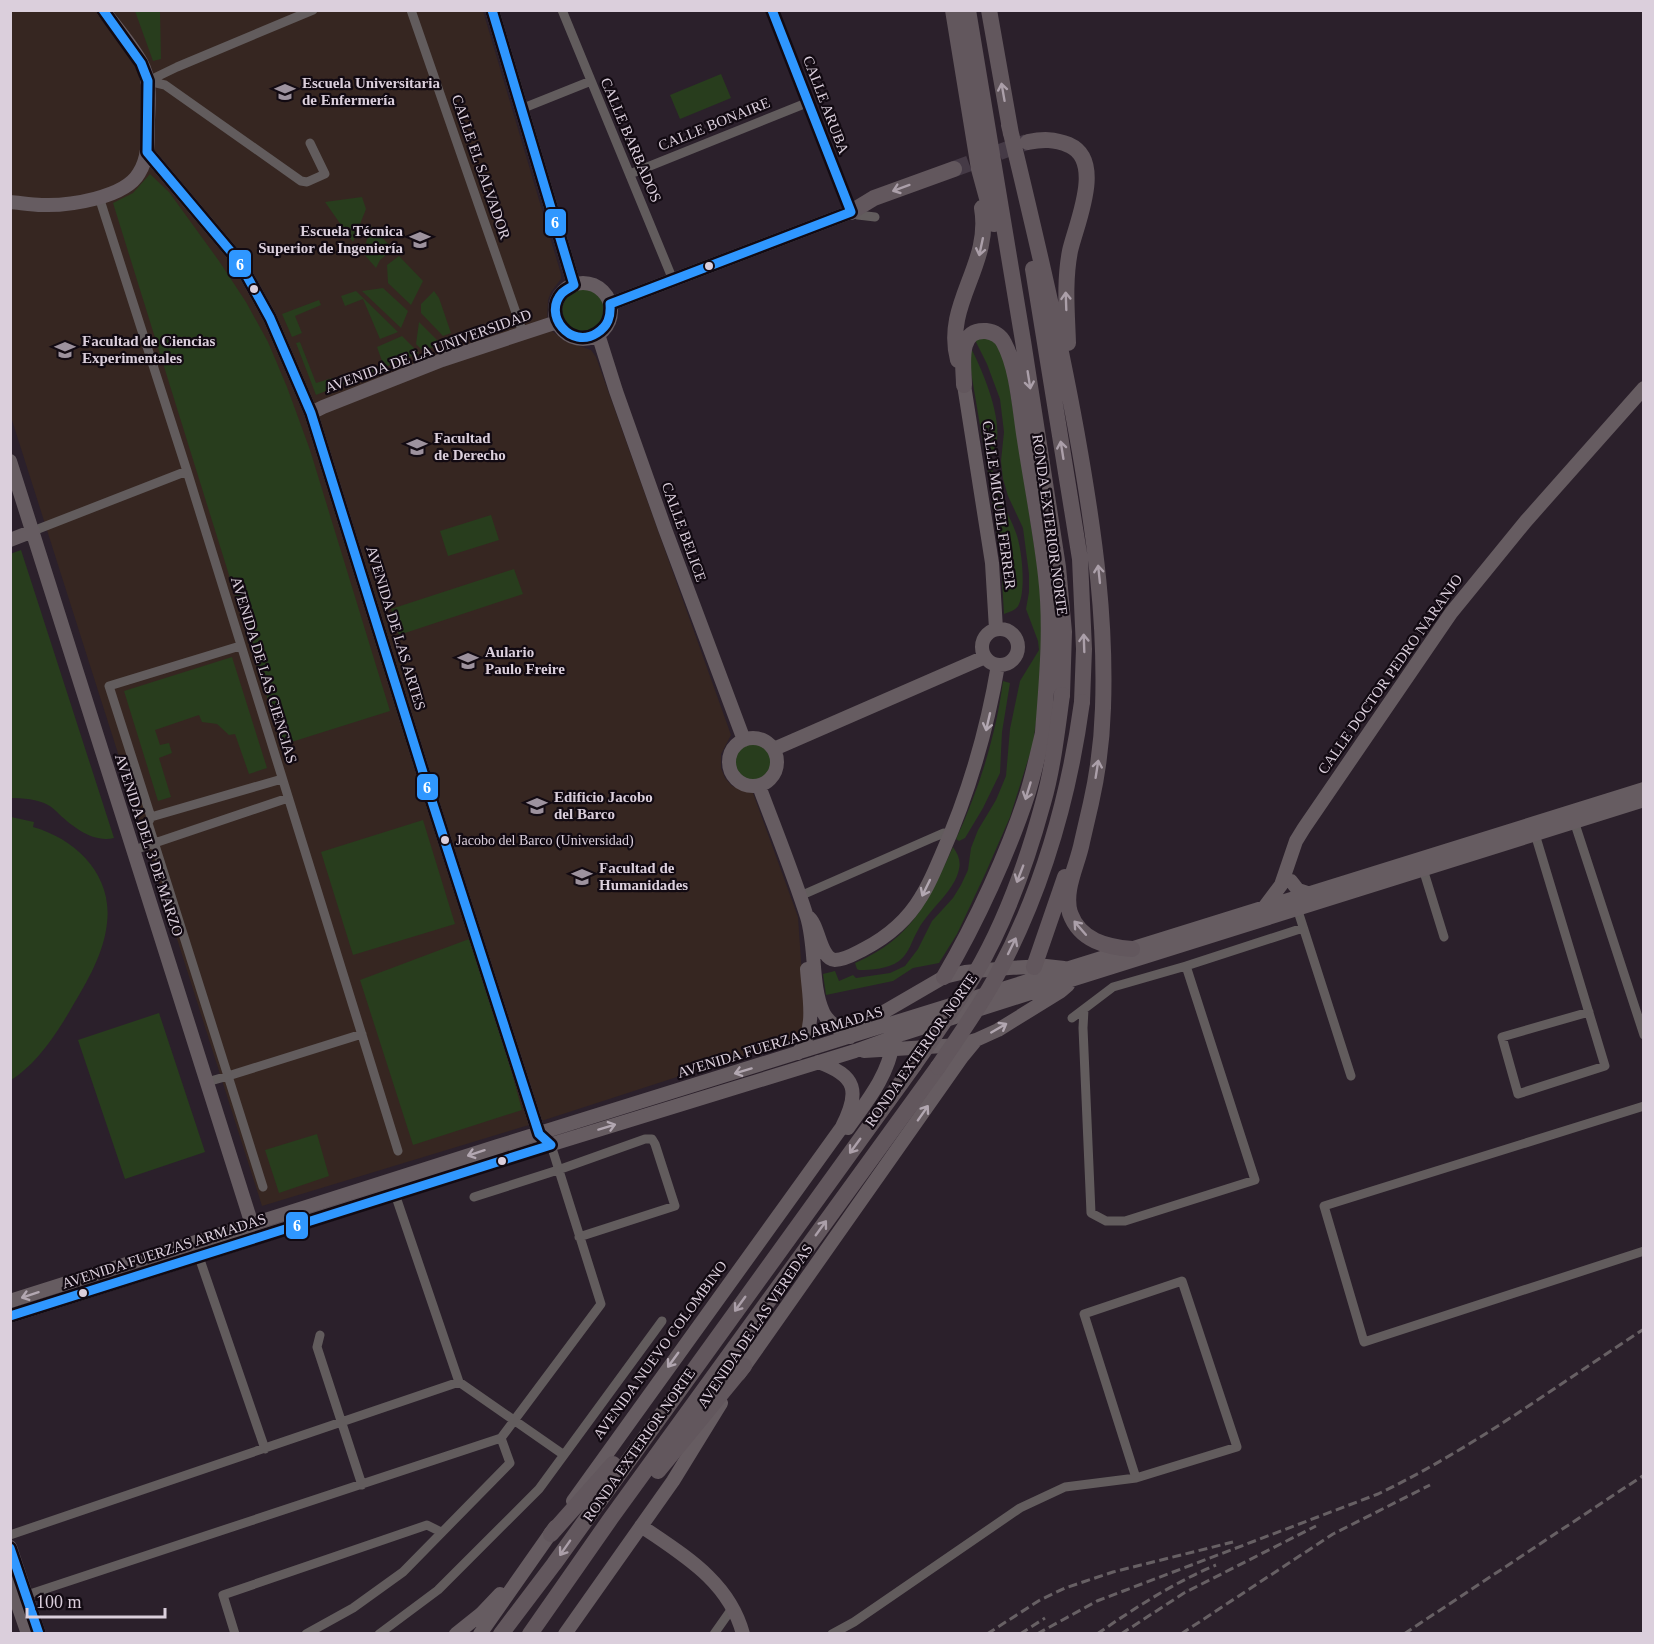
<svg xmlns="http://www.w3.org/2000/svg" width="1654" height="1644" font-family="'Times New Roman',serif">
<rect width="100%" height="100%" fill="#2b202b"/>
<path fill="#362621" d="M10,11h473l78,263v5l-10,13 -3,8 -1,21 5,10 13,10 26,9 5,7 135,378 -10,19v14l4,10 7,8 21,7 45,124 7,102 -5,18 -271,88 -267,81 -251,-789z"/>
<path fill="#283d1d" d="M135,11h25l1,48 -8,2z
M721,74l10,24 -51,21 -10,-24z
M150,174l19,18 50,69 27,41 22,40 19,45 23,63 80,261 -108,34 -169,-542 20,-10z
M362,197l4,12 -13,33 -28,-40z
M371,226l22,23 -13,11 -4,8 -13,-15z
M399,256l24,25 -12,24 -23,-22 -1,-18z
M383,288l25,23 -7,17 -39,-37z
M562 310a21 21 0 1 1 42 0a21 21 0 1 1-42 0Z
M356,291l42,41 -18,7 -17,-40 -18,7 -4,-10z
M434,291l5,7 12,35 -8,3 -22,-23v-9z
M319,300l2,5 -26,11 7,17 -10,4 -10,-23z
M419,322l22,22 -18,7 -7,-7z
M402,336l17,17 -77,32 -1,-3 42,-18 -6,-17z
M988,336l16,16 38,244 -2,97 -7,51 -23,73 -24,55 -29,62 -18,29 -26,5 -20,13 -67,14 -3,-21 12,-3 4,10 14,-6 3,3 34,-5 15,-7 13,-17 14,-28 21,-23 8,-13 7,-15 3,-22 7,-18 18,-30 10,-24 4,-47 10,-48 19,-31 -1,-9 -12,-32 3,-17v-18l-6,-46 -15,-32 -5,-17 -2,-18 3,-29 -4,-33 -13,-35 -13,-26z
M300,342l16,41 16,-5 4,9 -20,8 -20,-52z
M971,348c12,24 43,92 15,113l-16,-95z
M987,465c10,6 10,23 14,34 4,11 11,22 15,34 6,15 10,56 3,71 -2,6 -9,8 -15,10l-3,-50z
M491,515l8,25 -51,16 -8,-25z
M21,550l93,288c-21,5 -41,-11 -55,-24 -3,-3 -7,-7 -11,-9 -10,-6 -26,-7 -37,-7l-1,-244z
M514,569l9,25 -124,41 -8,-26z
M232,657l35,111 -18,6 -14,-40 -6,1 -12,-11 -15,-2 -3,-7 -44,15 5,15 9,-2 3,10 -13,5 12,39 -13,4 -34,-110z
M1003,681l7,2 -8,49 -2,41 -17,35 -18,30 -6,3 -3,-2c23,-50 40,-103 47,-158z
M733 761a19 19 0 1 1 38 0a19 19 0 1 1-38 0Z
M11,817l23,5 -1,5c43,12 80,48 74,96 -3,30 -20,59 -35,84 -15,26 -35,57 -61,73z
M423,820l32,104 -102,31 -32,-103z
M953,847c5,7 8,14 6,22 -4,22 -30,40 -41,61 -6,10 -9,24 -19,31 -11,8 -27,9 -40,9l-2,-1 -2,-6c58,-25 73,-62 98,-116z
M469,939l22,57 31,114 -109,35 -53,-165z
M159,1013l46,139 -80,27 -47,-139z
M317,1134l12,42 -50,17 -14,-43z"/>
<g fill="none" stroke-linecap="round" stroke-linejoin="round">
<path stroke="#453a46" stroke-width="16" stroke-dasharray="16 8" stroke-linecap="butt" d="M954,169l73,-27"/>
<path stroke="#625c5d" stroke-width="9" d="M411,10l112,323
M562,10l111,270
M772,10l79,202 7,3 17,2
M148,81l17,4 136,96 6,1 18,-8 -15,-31
M148,81l29,-14 136,-57
M521,109l70,-28
M630,174l179,-72
M99,197l88,274 211,680
M33,531l154,-60
M240,646l-131,40 42,131 131,-38
M151,817l-3,6 80,253 134,-42
M1574,821l70,214
M1535,834l70,232 -87,28 -16,-57 87,-25
M134,850l154,-52
M1423,869l21,68
M800,896l132,-58 12,-5 6,2
M1297,908l54,168
M1186,966l117,-38
M1072,1018l41,-31 73,-21 69,214 -130,41h-19l-15,-8 -8,-185 1,-19
M207,1082l21,-6 35,111
M1644,1106l-320,100 40,136 280,-91
M395,1194l64,188 105,73
M474,1197l84,-27 87,-31h7l3,5 20,62 -96,31
M199,1257l66,192
M320,1335l-3,12 45,138
M10,1535l449,-153
M27,1595l474,-157 100,-134 -50,-159
M235,1634l-12,-39 204,-70 14,7
M306,1634l47,-26 50,-36 107,-109 -9,-25
M379,1634l59,-44 101,-101 123,-168
M714,1634l19,-27
M832,1634l22,-12 166,-114 45,-21 71,-9 -52,-164 98,-33 55,166 -101,31"/>
<path stroke="#665c61" stroke-width="14" d="M492,10l82,275
M147,152l91,108 32,58 41,95 119,382 109,339 6,5
M10,202c11,1 22,3 32,3 26,1 83,-7 97,-32 10,-16 9,-34 9,-53 1,-20 3,-40 -7,-58 -10,-18 -25,-35 -38,-52
M555 311a28 28 0 1 1 56 0a28 28 0 1 1-56 0Z
M610,304l241,-92
M598,334l18,57 49,138 79,211
M964,385l28,178 4,66
M311,413l12,-6 119,-47 115,-38
M10,461l244,770
M10,540l23,-9
M982 647a18 18 0 1 1 36 0a18 18 0 1 1-36 0Z
M729 762a24 24 0 1 1 48 0a24 24 0 1 1-48 0Z
M774,749l211,-92
M759,786c16,43 34,87 48,131 9,29 4,69 16,95 5,12 18,17 27,25
M1291,881l7,9 12,4
M1263,909l18,-24 15,-44 8,-13 147,-215 75,-92 118,-133
M807,916c13,8 12,43 28,44 10,0 21,-7 29,-11 23,-12 44,-30 57,-52 8,-12 14,-27 20,-41 27,-61 46,-125 57,-191
M855,1032l3,-5 86,-50 21,-5 44,-4 37,-2 18,2
M864,1051l95,-6 17,-5 22,-10 63,-39 7,-6
M798,1053c19,-26 11,-54 9,-84
M848,1128c19,-27 40,-52 45,-85
M10,1301l488,-155 1146,-357
M10,1316l487,-155 358,-110 47,-17 172,-55 570,-179
M739,1374l223,-317 14,-17
M573,1501l269,-374c18,-36 15,-51 -24,-65
M641,1526c42,29 88,55 102,108
M10,1547l29,87
M10,1582l18,52
M456,1634l25,-20 19,-20
M480,1634l75,-107
M565,1634l108,-153 48,-78"/>
<path stroke="#62575d" stroke-width="16" d="M953,10l26,159 15,55
M968,10l55,331 35,226 6,65 -2,63
M989,10l22,124
M1009,125c26,108 52,217 71,327 15,87 26,168 23,256 -1,32 -5,64 -12,95 -3,13 -6,26 -9,39 -4,22 -19,48 -12,71 10,28 37,34 62,36
M1028,142c15,-3 26,-3 41,3 36,16 7,79 1,106 -6,31 -3,61 -2,92
M851,212l23,-14 80,-29
M1033,269l47,290 4,90 -2,53
M958,360c-15,-56 34,-95 24,-152
M964,385c0,-18 -8,-56 22,-54 8,1 14,4 18,12 14,26 16,67 21,97 7,46 16,91 21,136 6,52 1,104 -3,156
M1034,967l31,-90
M944,977c32,-54 65,-126 84,-185 7,-23 12,-48 18,-71
M658,1471l86,-105
M551,1534l62,-70
M501,1634l53,-70 360,-499
M530,1634l81,-116 327,-451"/>
<path stroke="#676064" stroke-width="3" stroke-dasharray="9 4.5" stroke-linecap="butt" d="M987,1634l53,-34 25,-12 48,-16 120,-30
M1020,1634l25,-16
M1037,1634l60,-33 281,-107c94,-45 178,-108 266,-165
M1097,1634c38,-26 76,-51 119,-69
M1121,1634l63,-41 132,-67
M1181,1634l152,-100 97,-49
M1404,1634l240,-159"/>
<path stroke="#62575d" stroke-width="16" d="M914,1065c21,-30 42,-60 61,-91 31,-53 52,-112 68,-171 10,-35 14,-72 19,-108
M938,1067c20,-30 42,-60 59,-92 46,-86 72,-177 85,-273"/>
<g stroke="#120a12" stroke-width="14">
<path id="bus-1" d="M492,10l82,275c-4,3 -9,5 -12,8 -20,22 9,57 35,40 11,-7 14,-16 13,-29l241,-92 -79,-202
M10,1316l541,-171 -12,-11 -109,-339 -119,-382 -41,-95 -32,-58 -91,-108 1,-71 -7,-18 -38,-53
M10,1548l29,86"/>
</g>
<use href="#bus-1" stroke="#2f97ff" stroke-width="9"/>
</g>
<defs><path id="oneway-shaft" d="M-6 0H5M1.5-3L5.5 0L1.5 3" fill="none" stroke-width="1.6" stroke-linecap="round" stroke-linejoin="round" transform="scale(1.5)"/></defs>
<g stroke="#ab9fa9">
<use href="#oneway-shaft" transform="translate(1003 92) rotate(-100)"/>
<use href="#oneway-shaft" transform="translate(901 188) rotate(160)"/>
<use href="#oneway-shaft" transform="translate(981 247) rotate(102)"/>
<use href="#oneway-shaft" transform="translate(1066 301) rotate(-92)"/>
<use href="#oneway-shaft" transform="translate(1029 380) rotate(81)"/>
<use href="#oneway-shaft" transform="translate(1062 450) rotate(-99)"/>
<use href="#oneway-shaft" transform="translate(1099 574) rotate(-96)"/>
<use href="#oneway-shaft" transform="translate(1084 643) rotate(-92)"/>
<use href="#oneway-shaft" transform="translate(1097 769) rotate(-81)"/>
<use href="#oneway-shaft" transform="translate(1028 791) rotate(107)"/>
<use href="#oneway-shaft" transform="translate(1020 874) rotate(111)"/>
<use href="#oneway-shaft" transform="translate(1080 928) rotate(-131)"/>
<use href="#oneway-shaft" transform="translate(1012 946) rotate(-64)"/>
<use href="#oneway-shaft" transform="translate(855 1146) rotate(126)"/>
<use href="#oneway-shaft" transform="translate(821 1228) rotate(-54)"/>
<use href="#oneway-shaft" transform="translate(740 1304) rotate(126)"/>
<use href="#oneway-shaft" transform="translate(565 1548) rotate(125)"/>
</g>
<g stroke="#b2a7b1">
<use href="#oneway-shaft" transform="translate(988 722) rotate(103)"/>
<use href="#oneway-shaft" transform="translate(926 888) rotate(116)"/>
<use href="#oneway-shaft" transform="translate(999 1028) rotate(-30)"/>
<use href="#oneway-shaft" transform="translate(743 1071) rotate(163)"/>
<use href="#oneway-shaft" transform="translate(923 1113) rotate(-55)"/>
<use href="#oneway-shaft" transform="translate(607 1127) rotate(-17)"/>
<use href="#oneway-shaft" transform="translate(476 1153) rotate(162)"/>
<use href="#oneway-shaft" transform="translate(30 1295) rotate(162)"/>
<use href="#oneway-shaft" transform="translate(673 1360) rotate(126)"/>
</g>
<defs>
<g id="university-bare" transform="scale(1.62)"><path d="M0-5L7-2L0 1L-7-2ZM-4 1L0 2.5L4 1V4Q0 6-4 4Z" fill="#9d929e" stroke="#120a12" stroke-width="2.5" paint-order="stroke"/></g>
</defs>
<g fill-rule="evenodd">
<use href="#university-bare" x="285" y="92"/>
<use href="#university-bare" x="420" y="240"/>
<use href="#university-bare" x="65" y="350"/>
<use href="#university-bare" x="417" y="447"/>
<use href="#university-bare" x="468" y="661"/>
<use href="#university-bare" x="537" y="806"/>
<use href="#university-bare" x="582" y="877"/>
</g>
<g fill="#dbcfdc" stroke="#120a12" stroke-width="2">
<circle cx="709" cy="266" r="5"/>
<circle cx="254" cy="289" r="5"/>
<circle cx="445" cy="840" r="5"/>
<circle cx="502" cy="1161" r="5"/>
<circle cx="83" cy="1293" r="5"/>
</g>
<g text-anchor="middle" stroke-width="4.5" stroke-linejoin="round" paint-order="stroke">
<g font-size="14" fill="#dbcfdc" stroke="#120a12" text-anchor="start">
<text x="456" y="845">Jacobo del Barco (Universidad)</text>
</g>
<g font-size="15" font-weight="bold" fill="#dbcfdc" stroke="#120a12" text-anchor="start">
<text x="302" y="88">Escuela Universitaria<tspan x="302" dy="17">de Enfermería</tspan></text>
<text x="403" y="236" text-anchor="end">Escuela Técnica<tspan x="403" dy="17">Superior de Ingeniería</tspan></text>
<text x="82" y="346">Facultad de Ciencias<tspan x="82" dy="17">Experimentales</tspan></text>
<text x="434" y="443">Facultad<tspan x="434" dy="17">de Derecho</tspan></text>
<text x="485" y="657">Aulario<tspan x="485" dy="17">Paulo Freire</tspan></text>
<text x="554" y="802">Edificio Jacobo<tspan x="554" dy="17">del Barco</tspan></text>
<text x="599" y="873">Facultad de<tspan x="599" dy="17">Humanidades</tspan></text>
</g>
<g font-size="15" fill="#dbcfdc" stroke="#120a12">
<text transform="translate(826 105) rotate(69)" y="5">CALLE ARUBA</text>
<text transform="translate(714 124) rotate(-22)" y="5">CALLE BONAIRE</text>
<text transform="translate(631 140) rotate(67)" y="5">CALLE BARBADOS</text>
<text transform="translate(481 167) rotate(71)" y="5">CALLE EL SALVADOR</text>
<text transform="translate(428 351) rotate(-20)" y="5">AVENIDA DE LA UNIVERSIDAD</text>
<text transform="translate(999 505) rotate(82)" y="5">CALLE MIGUEL FERRER</text>
<text transform="translate(1050 525) rotate(82)" y="5">RONDA EXTERIOR NORTE</text>
<text transform="translate(684 532) rotate(70)" y="5">CALLE BELICE</text>
<text transform="translate(396 628) rotate(73)" y="5">AVENIDA DE LAS ARTES</text>
<text transform="translate(264 670) rotate(73)" y="5">AVENIDA DE LAS CIENCIAS</text>
<text transform="translate(1390 674) rotate(-55)" y="5">CALLE DOCTOR PEDRO NARANJO</text>
<text transform="translate(149 845) rotate(72)" y="5">AVENIDA DEL 3 DE MARZO</text>
<text transform="translate(780 1042) rotate(-17)" y="5">AVENIDA FUERZAS ARMADAS</text>
<text transform="translate(921 1050) rotate(-55)" y="5">RONDA EXTERIOR NORTE</text>
<text transform="translate(164 1251) rotate(-18)" y="5">AVENIDA FUERZAS ARMADAS</text>
<text transform="translate(755 1326) rotate(-56)" y="5">AVENIDA DE LAS VEREDAS</text>
<text transform="translate(660 1350) rotate(-54)" y="5">AVENIDA NUEVO COLOMBINO</text>
<text transform="translate(639 1445) rotate(-55)" y="5">RONDA EXTERIOR NORTE</text>
</g>
</g>
<g stroke="#120a12" stroke-width="2">
<rect x="544" y="208" width="23" height="29" rx="6" fill="#2f97ff"/>
<rect x="228" y="249" width="24" height="29" rx="6" fill="#2f97ff"/>
<rect x="416" y="773" width="23" height="28" rx="6" fill="#2f97ff"/>
<rect x="285" y="1211" width="24" height="29" rx="6" fill="#2f97ff"/>
</g>
<g font-size="16" text-anchor="middle" font-weight="bold" fill="#fff">
<text x="555" y="228">6</text>
<text x="240" y="270">6</text>
<text x="427" y="793">6</text>
<text x="297" y="1231">6</text>
</g>
<rect width="1654" height="1644" fill="none" stroke="#dbcfdc" stroke-width="24"/>
<path d="M27 1608v9h138v-9" fill="none" stroke="#dbcfdc" stroke-width="3"/>
<text x="36" y="1608" font-size="18" fill="#dbcfdc" stroke="#120a12" stroke-width="4.5" paint-order="stroke">100 m</text>
</svg>
